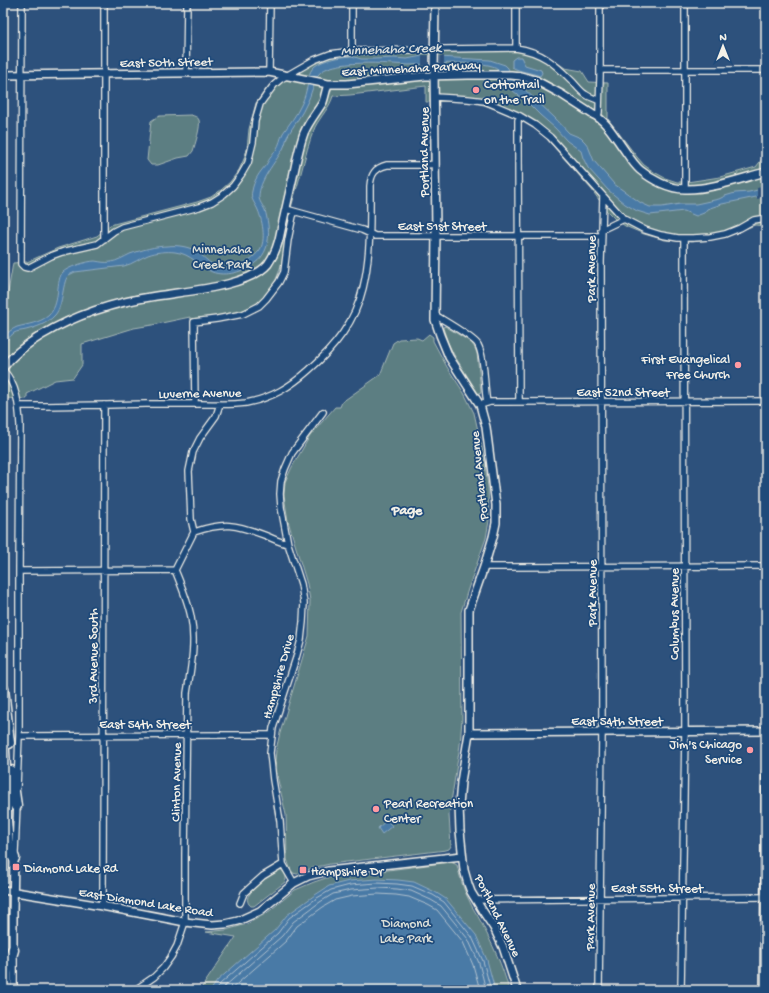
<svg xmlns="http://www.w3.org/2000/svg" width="769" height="993" font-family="'Gochi Hand',sans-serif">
<rect width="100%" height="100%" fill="#2d517c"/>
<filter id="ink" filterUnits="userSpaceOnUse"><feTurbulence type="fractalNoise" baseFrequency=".025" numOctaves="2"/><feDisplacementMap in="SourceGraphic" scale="8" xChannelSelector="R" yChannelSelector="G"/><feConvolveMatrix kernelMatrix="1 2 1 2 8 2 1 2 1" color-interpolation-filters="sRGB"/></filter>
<g filter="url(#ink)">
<path fill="#5b7e82" stroke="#a8b8b5" d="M525,47l10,3 11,5 19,13 17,3 7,11 19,1v36l29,38 7,8 10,7 11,6 12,4h10l33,-5 36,-10 10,-13v72l-11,-1 -23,9 -21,6 -20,2 -26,-2 -21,-6 -19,-8 -10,-7 -9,-9 -14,-20 -46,-52 -16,-13 -19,-10 -27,-10 -14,-3 -16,-1 -28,1v-16l-76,9 -17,1c-3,11 -12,20 -18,31 -6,14 -10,31 -14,46 -4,15 -9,29 -12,44 -6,32 -4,70 -37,89 -16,9 -43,11 -62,13v-2l-38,8 -18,3 -52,16v21l-9,13 -18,2 -28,14v5l-24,-1v-81l1,-1 9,-53 14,-1 31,-14 39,-12 13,-11 87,-23 14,-5 10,-7 9,-8 9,-12 5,-11 3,-10 2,-20 7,-26 10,-14 6,-7 41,-24 15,-6 15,-3z
M191,115c3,1 7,2 8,5 2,7 -4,24 -6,31l-4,5 -11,2 -20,7h-7l-4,-5 4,-39 6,-4 3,-1z
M445,326l24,15c4,3 6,7 8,12l4,39 -1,2 -2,-1 -24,-38 -6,-12 -5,-15v-1z
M429,334l4,3v4l14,26 17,26 10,20 10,44 4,30 1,34 -3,17 -18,51 -7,23 1,107 -2,26 -11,70 2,31 -2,3 -3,1 -116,14 -18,4 -15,6 -4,-1 -3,-5 -3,-9 -1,-44 -8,-35 -3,-19 1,-11 4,-17 29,-97 1,-36 -3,-16 -19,-63 -4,-26 1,-13 7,-15 18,-31 25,-29h5l2,-5 38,-27 13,-32 6,-4 18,-1 5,2z
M451,862l6,3c3,12 6,24 12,35 3,8 8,14 12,22 11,22 22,44 28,68h-309l36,-53 -30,-5 20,-2 21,-6 20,-11 28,-23 19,-8 12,-4 23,-3z
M280,869c4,3 8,8 5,13l-31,24h-3c-3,-2 -5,-7 -2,-11 3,-7 20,-19 27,-24z"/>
<path fill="#4a7aa6" stroke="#8eaac0" d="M352,56l9,3h13l20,-1 13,1 15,-3 68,4 15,5 3,3 7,15 7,4 33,31 14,15 12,5 4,4 3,4 6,15 20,23 27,19 9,4h12l18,-3h16l23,-5 6,-3 10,-3 14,-1 17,-4v7l-44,9 -15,5 -3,4 -8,3 -12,-5 -34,4 -13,-4 -12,-7 -17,-14 -20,-22 -5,-10 -2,-7 -14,-10 -12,-13 -15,-13 -11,-11 -17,-14 -14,-21c-10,-9 -56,-5 -71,-5 -6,0 -12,1 -18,1 -19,-1 -80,-7 -91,10 -4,6 -7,21 -11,28 -5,12 -14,23 -20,34 -1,4 -2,8 -4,12 -8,14 -24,31 -24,48 0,4 4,9 6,13 5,18 7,41 -10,53 -11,9 -30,14 -43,9 -14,-6 -20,-18 -37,-20 -8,-1 -19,0 -27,3 -8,3 -15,9 -24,11l-49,6c-2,1 -4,2 -6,3 -7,5 -5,30 -14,40 -8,9 -18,12 -29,15 -4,1 -9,1 -12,3 -4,3 -8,8 -11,11v-7c4,-4 9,-8 14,-10 11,-3 22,-4 31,-11 13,-12 7,-32 14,-43 5,-6 26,-12 33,-12 6,1 10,2 16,1 6,-1 13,-5 19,-8 12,-4 25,-8 38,-8 8,-1 16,0 24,3 8,3 14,12 22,16 15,8 35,-2 45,-14 8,-10 3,-33 -2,-43 -3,-6 -7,-10 -5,-17 2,-11 7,-18 14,-26 2,-3 3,-6 5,-8 1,-3 3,-5 5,-7 4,-6 4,-11 7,-17 6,-9 13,-17 18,-28 2,-4 4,-9 5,-14 3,-8 1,-19 9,-25 9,-7 26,-9 37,-10z
M516,57h5l4,8 16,5 1,3 -2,3c-10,-4 -20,-4 -28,-9v-7z
M387,820l5,6 -10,8 -4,-6z
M377,879l21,1 16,2 21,10 11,7 30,36 11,25 8,30h-284l6,-9 58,-51 12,-15 28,-20 14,-9 20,-5z"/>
<path fill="#2d517c" d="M422,55l22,1v10h-22z
M766,186v11l-9,2v-11z"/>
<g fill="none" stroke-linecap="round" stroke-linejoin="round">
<path stroke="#b0c1ce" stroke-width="1" d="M216,990l4,-6 58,-51 11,-15 28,-20 14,-8 19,-5 27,-2 20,1 15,2 21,9 11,7 28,35 11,24 8,29
M222,990l2,-3 58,-51 11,-14 27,-20 13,-8 18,-4 27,-2 19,1 14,2 20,9 10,6 27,33 11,24 7,27
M230,990l56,-49 11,-15 26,-19 12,-7 17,-4 26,-2 18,1 13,2 19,8 9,5 26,32 10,23 7,25"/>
<g stroke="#f4f1e8" stroke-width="8">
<path id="minor" d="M22,3l-1,261 3,3 4,1 23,-12 11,-4 35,-8 17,-13 8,-4 77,-20 13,-5 11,-7 10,-9 8,-11 7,-12 5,-21 2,-21 5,-17 5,-7 9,-12 7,-6 33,-19 16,-6 22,-3 72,-1 21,-1 71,-1c26,4 38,15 56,33 4,4 8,10 13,13 5,4 10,4 14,7
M104,3v236
M685,3v186
M516,48v-45
M352,51v-48
M600,70h166
M269,72l1,-69
M186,73l1,-70
M435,97l33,2 17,2 35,15 15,9 15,12 74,82 21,11 16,5 17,3h15l17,-1 15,-3 15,-6 14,-8 12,-2
M598,116l1,-4 1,-36v-73
M286,209l76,21 13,6h226
M601,230l23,-11
M435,315c8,5 40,23 43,30 7,13 6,41 9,58
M3,370c14,15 16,35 17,55l-1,146v165l-2,51
M519,402l-1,-252v-30l2,-4
M195,404l-1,-82 23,-3 26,-5 16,-8 7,-7 13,-17 5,-10 4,-32 5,-24 2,-4
M480,405l10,-3 276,-1
M20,406c42,0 84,-1 126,-2 18,0 37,0 55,0 15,0 30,1 45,-1 26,-5 44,-16 63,-33 26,-23 46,-48 54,-82 8,-33 7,-68 7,-102 1,-12 5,-18 17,-21h40l8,-1
M194,532c30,-10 41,-8 70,3 8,3 15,7 24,9
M484,567l282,-1
M19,571l156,-1
M19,736l208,-1h45
M15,853l2,-49
M294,883l-11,-19 -3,-43 -7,-41 -3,-27 3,-25 23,-70 5,-18 2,-18 1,-19 -3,-19 -13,-40 -7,-37 -1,-13 1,-13 4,-12 7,-16 31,-41
M476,900l290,-3
M240,903l4,-10 19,-17 20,-12
M102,906l1,-6 1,-495
M14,958v32
M135,990l19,-13 9,-9 8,-11 6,-11 8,-24v-66l2,-163c4,-25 9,-51 4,-76 -3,-16 -10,-32 -16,-47l19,-38 -3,-13 -2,-48 4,-19 7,-14 16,-22 4,-12
M599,990l3,-258 -1,-470 2,-66
M681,990l4,-259 -1,-493"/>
</g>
<g stroke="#f4f1e8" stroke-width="10">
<path id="tertiary" d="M435,3l-1,68 2,160 -1,89 5,15 9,22 31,48 6,22 10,78v18l-3,14 -9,30 -15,43v123l-8,49 -2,24 1,25 4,39 4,14 3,8 11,18 12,18 9,19 14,43
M3,75l266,-3 59,12h19l78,-8 43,-1h43l9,1 15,4 26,14 31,20c13,5 23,23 31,34 5,7 10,16 17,22 12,10 29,19 45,19 25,1 57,-11 81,-17
M3,368c10,-14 24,-24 39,-33 35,-21 74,-33 114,-39 29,-5 93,-9 112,-32 7,-10 11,-22 13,-34 4,-17 8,-35 12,-53 3,-15 6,-30 11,-44 5,-12 13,-21 19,-31 2,-6 3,-12 5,-18
M469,733l297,-2
M3,890l99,16 83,16 27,3 13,-1 13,-3 22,-10 34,-28 14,-7 20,-5 134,-15
M13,950v-38l1,-54
M764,990l2,-218"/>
</g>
<g stroke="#f4f1e8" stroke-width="13">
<path id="motorway" d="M3,689l6,54
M3,736l3,47v38l2,23 6,14
M11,771l5,35
M6,990v-17l7,-23"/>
</g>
<use href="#minor" stroke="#1f4a7a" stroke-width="5.5"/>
<use href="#tertiary" stroke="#1f4a7a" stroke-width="7"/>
<use href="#motorway" stroke="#1f4a7a" stroke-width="10"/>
</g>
</g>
<g fill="#ff9aa2" stroke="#1f4a7a" stroke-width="1.5">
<circle cx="476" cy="90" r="4"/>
<circle cx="738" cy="365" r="4"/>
<circle cx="750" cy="750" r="4"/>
<circle cx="376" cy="809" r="4"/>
<rect x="12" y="863" width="8" height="8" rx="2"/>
<rect x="299" y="866" width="8" height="8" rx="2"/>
</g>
<g text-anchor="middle" stroke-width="3.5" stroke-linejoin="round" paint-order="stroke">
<g font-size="13" fill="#f4f1e8" stroke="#1f4a7a">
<text transform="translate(166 61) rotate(-1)" y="5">East 50th Street</text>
<text transform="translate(411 67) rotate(-3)" y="5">East Minnehaha Parkway</text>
<text transform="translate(423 152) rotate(-90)" y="5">Portland Avenue</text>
<text x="442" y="230">East 51st Street</text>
<text transform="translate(590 269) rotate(-90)" y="5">Park Avenue</text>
<text x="623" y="396">East 52nd Street</text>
<text transform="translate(200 392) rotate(-1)" y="5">Luverne Avenue</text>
<text transform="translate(478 476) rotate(-96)" y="5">Portland Avenue</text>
<text transform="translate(591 593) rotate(-90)" y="5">Park Avenue</text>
<text transform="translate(673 614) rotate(-90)" y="5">Columbus Avenue</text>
<text transform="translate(92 656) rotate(-90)" y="5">3rd Avenue South</text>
<text transform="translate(277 676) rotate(-74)" y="5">Hampshire Drive</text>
<text x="617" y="725">East 54th Street</text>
<text x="145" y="728">East 54th Street</text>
<text transform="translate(175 782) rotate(-89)" y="5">Clinton Avenue</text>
<text x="657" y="892">East 55th Street</text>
<text transform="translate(146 901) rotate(9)" y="5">East Diamond Lake Road</text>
<text transform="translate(499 915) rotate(64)" y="5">Portland Avenue</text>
<text transform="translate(589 917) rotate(-89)" y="5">Park Avenue</text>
</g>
<g font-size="13" fill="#f4f1e8" stroke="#1f4a7a" text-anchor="start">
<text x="484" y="88">Cottontail<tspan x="484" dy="15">on the Trail</tspan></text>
<text x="730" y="363" text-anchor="end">First Evangelical<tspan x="730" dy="15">Free Church</tspan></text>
<text x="742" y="748" text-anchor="end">Jim's Chicago<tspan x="742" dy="15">Service</tspan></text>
<text x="384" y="807">Pearl Recreation<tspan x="384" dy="15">Center</tspan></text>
<text x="24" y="872">Diamond Lake Rd</text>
<text x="311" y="875">Hampshire Dr</text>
</g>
<g font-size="13" fill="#dde0d9" stroke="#1f4a7a">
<text x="222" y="253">Minnehaha<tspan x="222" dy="15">Creek Park</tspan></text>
<text x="406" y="927">Diamond<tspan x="406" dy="15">Lake Park</tspan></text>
</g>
<g font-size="14" font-style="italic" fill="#dadfde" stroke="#1f4a7a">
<text transform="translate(391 48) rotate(-2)" y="5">Minnehaha Creek</text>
</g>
<g font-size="14" font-weight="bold" fill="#f4f1e8" stroke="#1f4a7a">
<text x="407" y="514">Page</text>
</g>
</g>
<rect width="769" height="993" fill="none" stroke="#1f4a7a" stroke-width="16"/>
<rect x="8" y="8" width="753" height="977" fill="none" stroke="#f4f1e8" stroke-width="1.5" filter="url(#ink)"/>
<g transform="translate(723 46)" stroke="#1f4a7a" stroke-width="3" paint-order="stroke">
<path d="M0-3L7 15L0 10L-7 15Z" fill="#f4f1e8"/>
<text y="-6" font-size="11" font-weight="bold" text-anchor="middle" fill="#f4f1e8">N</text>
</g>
</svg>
